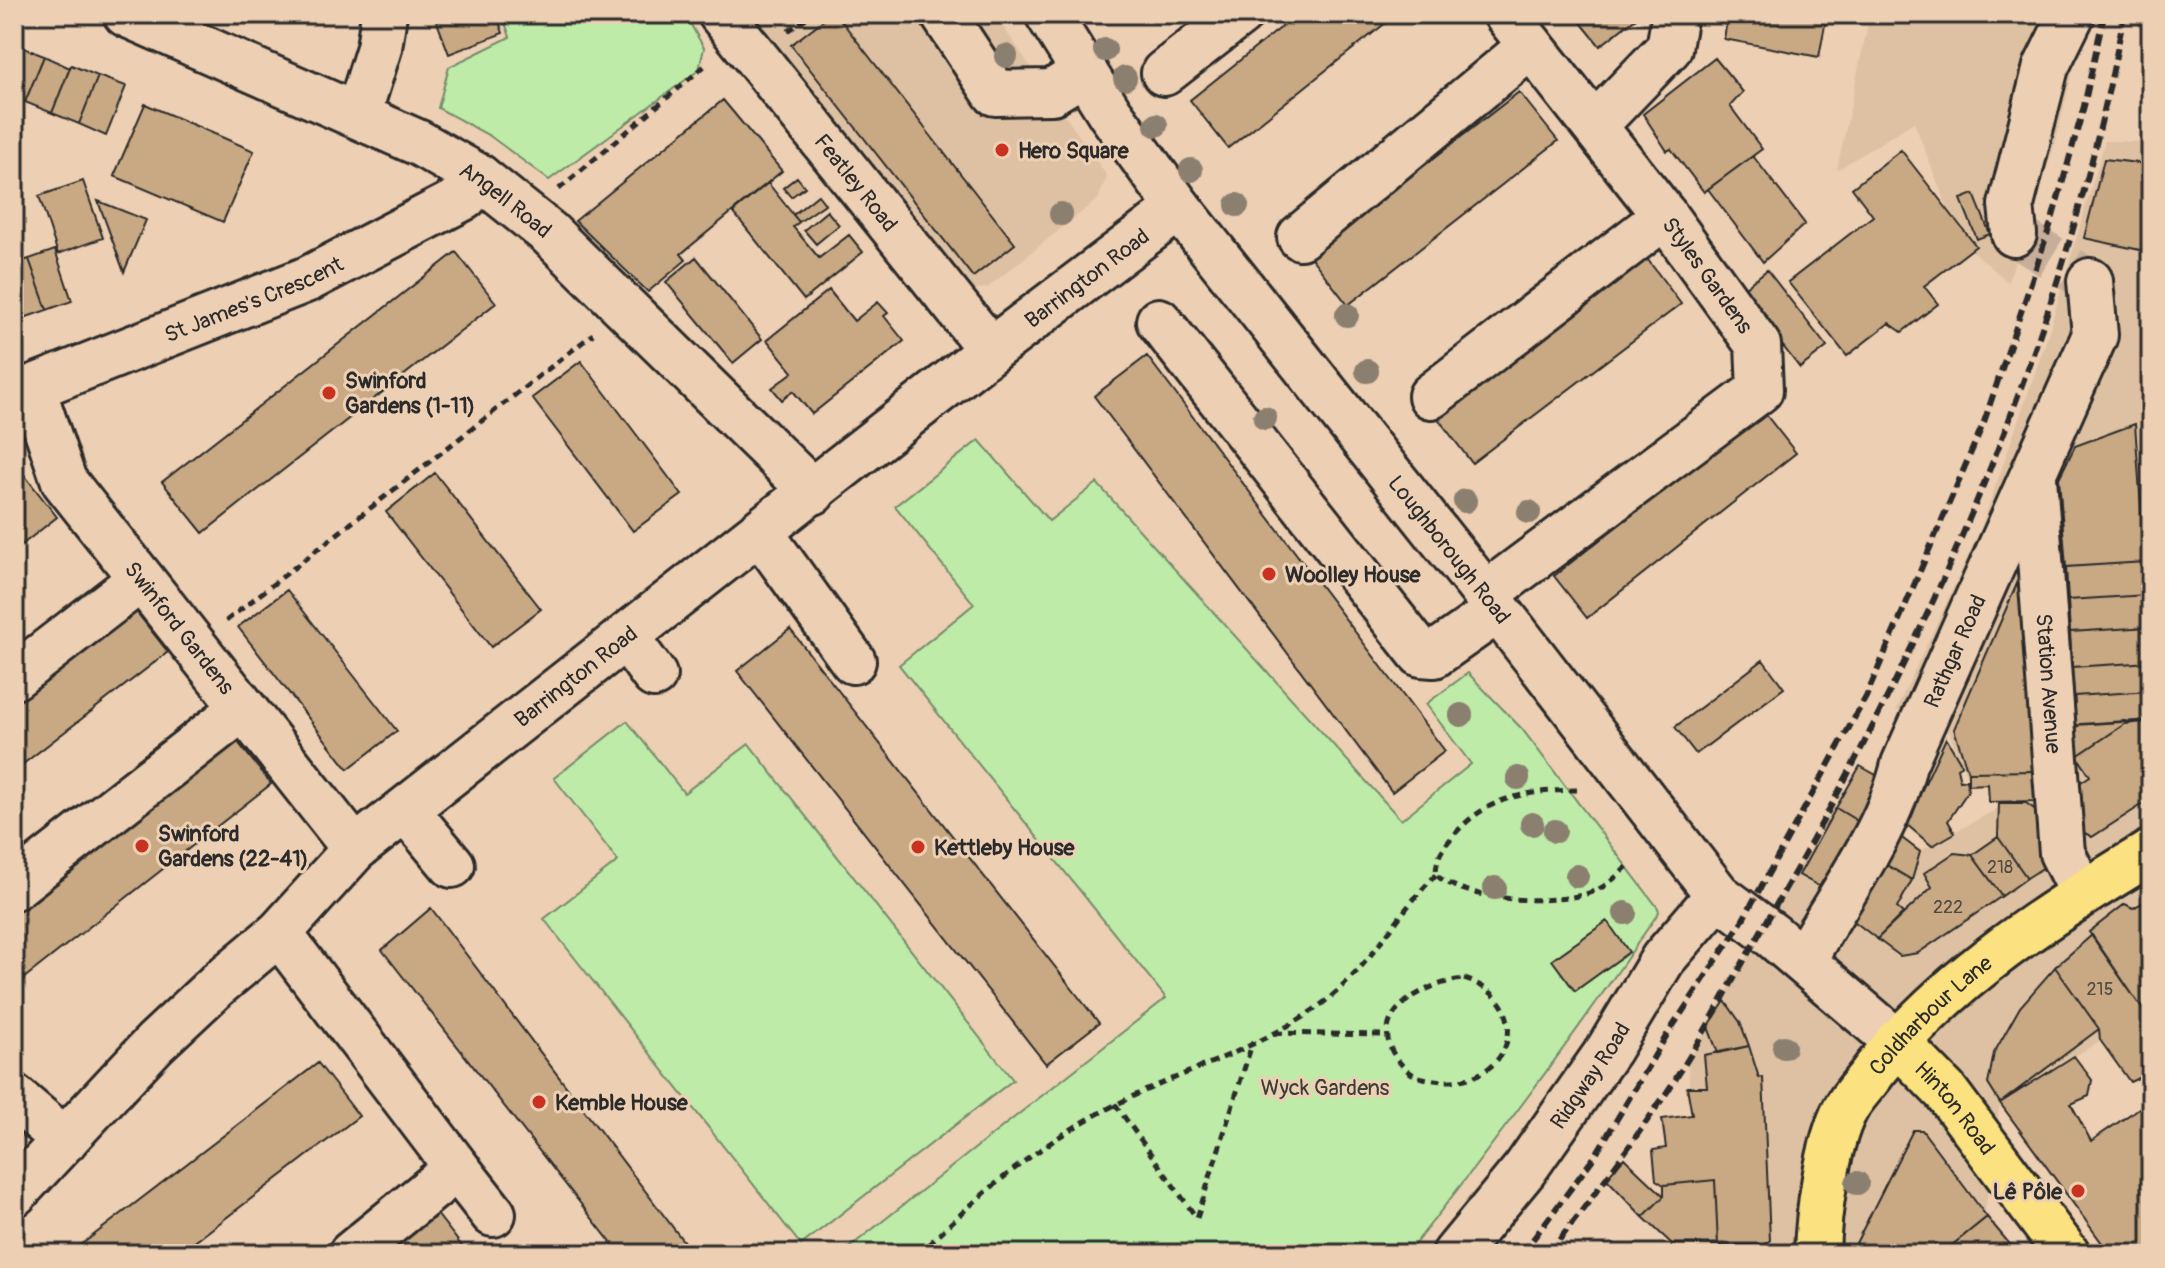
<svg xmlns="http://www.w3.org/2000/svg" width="2165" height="1268" font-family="Pangolin,sans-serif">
<rect width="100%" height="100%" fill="#edcfb3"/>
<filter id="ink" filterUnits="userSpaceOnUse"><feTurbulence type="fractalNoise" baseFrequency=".0125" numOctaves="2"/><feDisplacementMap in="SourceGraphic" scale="16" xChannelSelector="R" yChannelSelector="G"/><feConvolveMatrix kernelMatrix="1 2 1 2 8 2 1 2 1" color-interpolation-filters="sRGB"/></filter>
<g filter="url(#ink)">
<path fill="#dec1a3" d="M742,14h252l113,162 -9,23 -111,89 -24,2z
M1870,14h216l-30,127 -48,141 -48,-42 -46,-118 -77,48z
M2105,141l46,1v423l-6,-3 -110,8 14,203 -83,2 -17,-42 -53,-23 84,-179 66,-190z
M2151,710v299l-151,94 -15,109 -47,42h-240l-10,-193 144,-253 90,42 149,-82z"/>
<path fill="#beeba8" stroke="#748b6a" stroke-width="2" d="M502,14h183l19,34 -5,22 -150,110 -59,-44 -52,-28 11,-41 61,-30z
M979,440l70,81 48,-38 304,337 70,-56 -45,-60 42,-31 54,56 136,179 1,4c-80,118 -164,231 -252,342h-566l325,-256 -267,-333 75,-61 -79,-98z
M627,721l57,72 65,-49 264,336 -212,165 -257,-326 74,-58 -64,-83z"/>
<path fill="#c8a984" stroke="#2b2b2b" stroke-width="2" d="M434,14h62l7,19 -54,21z
M831,14h5l179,230 -42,33 -182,-232z
M1298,14h99l-169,134 -38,-48z
M1574,14h67l-41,32z
M1728,14h99l-8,43 -95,-18z
M19,46l25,10 -19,46 -11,-5v-40z
M44,56l26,12 -18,45 -27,-11z
M1715,58l28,34 -13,14 32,43 -58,43 -33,-43 -4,2 -24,-37z
M71,65l27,11 -19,48 -27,-11z
M98,76l28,10 -20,50 -27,-12z
M1519,92l39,49 -210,164 -39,-50z
M723,100l59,71 -101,83 5,6 -38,32 -73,-71z
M145,104l109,47 -31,71 -109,-46z
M1901,150l75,96 -52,40 14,18 -36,28 -13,-9 -42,33 -59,-74 85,-66 -21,-28z
M1753,156l52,68 -42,38 -55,-73z
M2104,159l42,5 3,79 -4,8 -61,-13z
M797,177l8,10 -14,10 -8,-9z
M83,181l20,57 -45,16 -19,-58z
M768,183l31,39 -6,5 26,31 30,-23 14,17 -59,48 -71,-88z
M1974,194l16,40 -13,5 -16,-40z
M818,195l7,9 -26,18 -6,-7z
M98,201l48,19 -22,52z
M827,211l12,14 -23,19 -12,-14z
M55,250l17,51 -25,9 -18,-51z
M456,252l40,51 -293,230 -41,-51z
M1642,252l39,52 -209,159 -39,-51z
M696,257l66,82 -29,24 -67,-81z
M29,259l18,51 -26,9 -7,-20v-35z
M1767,270l60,77 -27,21 -60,-77z
M829,290l25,31 24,-19 10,11 -4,3 20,25 -92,73 -19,-23 -11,9 -10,-12 21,-16 -26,-32z
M1147,356l298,395 -53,41 -298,-396z
M581,361l101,134 -49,36 -101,-133z
M1763,411l33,42 -209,165 -33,-42z
M2135,424l10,138 -79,5 -7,-89 16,-32z
M15,463l42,54 -43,34v-87z
M435,473l106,136 -50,38 -105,-135z
M2145,562l2,33 -79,5 -2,-33z
M2019,579h5l16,192 -72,1 -14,-43z
M287,590l110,141 -49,38 -110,-142z
M2147,595l2,32 -79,5 -2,-32z
M127,600l41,52 -154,119v-84z
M2149,627l2,35 -79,5 -2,-35z
M790,629l309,394 -53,41 -309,-393z
M1763,660l21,28 -88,66 -21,-27z
M2151,662v29l-77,5 -2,-29z
M2151,691v29l-75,5 -2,-29z
M2125,721v3l-48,32 -2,-27 6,-5z
M2145,722l6,6v71l-59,38 -11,-6 -3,-47 12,-8 -13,-20 48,-32z
M233,736l38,48 -257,202v-78z
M1946,738l16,27 -5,3 3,13 6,-1 2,11 -20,30 7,12 -23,13 -26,-22z
M1860,766l25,14 -24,43 -25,-15z
M2034,771l2,30 -47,1 -1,-18 -20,1v-13z
M1999,803h27l18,13v51l-17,11 -29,-41z
M1836,808l25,15 -37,66 -25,-14z
M1898,835l22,17 -8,28 -32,-19z
M1998,837l29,41 -25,18 -30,-41z
M1954,853l18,2 30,41 -84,57 -18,3 -23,-17 55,-52 -8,-14z
M1880,861l32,19 -15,28 6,5 -26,26 -22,-17 -3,-12z
M2151,898v112l-6,3 -56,-81 36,-28 8,4z
M431,908l262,346h-73l-238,-304z
M1607,921l22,31 -54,39 -23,-31z
M2092,935l53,78 6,-3v62l-21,10 -30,-42 -1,-11 -44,-62z
M2055,967l44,62 -99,74 -12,-19 6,-31 26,-46z
M1725,1001l15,21 9,24 -31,7 -10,-26z
M1749,1046l10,32 4,-1 7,164 -6,4h-46l-3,-65 -51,5 -8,-5 -3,-30 13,-2 -4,-29 30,-4 -5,-28h20l-3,-32z
M2074,1056l18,24 -3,16 -18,8 20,37 60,-41v154h-41l-110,-151z
M318,1063l41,53 -180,138h-110z
M1913,1130h9l65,87 -46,37h-61l-27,-5z
M1624,1158l40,38 -21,21 -37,-39z
M1715,1180l3,65 -46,-1 -29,-27 21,-21v-11z
M437,1214l31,40h-82z
M1987,1217l31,37h-77z"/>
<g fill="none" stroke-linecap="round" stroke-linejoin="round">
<path stroke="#c6ae98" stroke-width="44" stroke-dasharray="44 22" stroke-linecap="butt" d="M2014,234l76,47"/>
<g stroke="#2b2b2b" stroke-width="50">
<g id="minor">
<path id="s1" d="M126,14l293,129 60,34 70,56 264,259"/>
<path id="s2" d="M721,14l270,336"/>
<path d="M943,14l52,79 57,-1 33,-20"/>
<path id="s3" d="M1048,14l62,99 69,95 319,402 220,285 55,41 124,106"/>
<path d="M1164,73l76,-59"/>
<path d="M358,115l21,-67 5,-34"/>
<path d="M1595,125l74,-77 6,-34"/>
<path d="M2014,234l-3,-29 35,-138 26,-53"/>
<path d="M1300,237l231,-191"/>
<path d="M1159,321l262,333 13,1 64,-45"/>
<path id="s4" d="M33,389l31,92 291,368"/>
<path id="s5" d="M14,395l294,-116 157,-82 14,-20"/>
<path d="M1431,396l234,-180"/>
<path id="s6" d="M2034,478l28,375 20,40"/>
<path d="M761,533l92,128"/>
<path d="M1486,594l274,-204 -2,-45 -93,-129 -159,-202"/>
<path d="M627,638l27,37"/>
<path d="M14,677l127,-98"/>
<path d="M406,810l46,55"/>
<path d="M14,887l229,-179"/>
<path d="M279,933l178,235 -106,86"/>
<path id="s7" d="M1803,961c33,-61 86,-130 101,-197l191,-429 -5,-54"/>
<path d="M14,1097l51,43"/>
<path d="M457,1168l36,46"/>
<path id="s8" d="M14,1194l141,-151 63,-59 61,-51 76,-84 636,-499 188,-142"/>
<path id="s9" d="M1455,1254l70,-85 84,-120 54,-90 55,-64"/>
</g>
</g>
<g stroke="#2b2b2b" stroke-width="50">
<g id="major">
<path id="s10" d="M1897,1042l49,50 121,162"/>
<path id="s11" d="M1817,1254c1,-38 10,-110 28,-144 7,-14 20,-26 29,-39 73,-93 177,-159 277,-219"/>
</g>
</g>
<path stroke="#2b2b2b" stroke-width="5" stroke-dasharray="8 6" stroke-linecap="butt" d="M788,31l24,-17
M559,189l148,-125
M226,621l367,-287
M1577,790c-51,1 -90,6 -124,46 -11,13 -17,21 -17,39 30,27 124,32 161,15 13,-6 24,-18 34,-27
M1464,979c70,20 53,104 -20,102 -9,-1 -21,-2 -30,-6 -9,-5 -16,-14 -21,-22 -24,-43 37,-71 71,-74z
M1275,1033l110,2
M1115,1104l81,113
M1197,1218l56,-177
M919,1254c58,-58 124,-114 198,-150 66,-33 142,-55 202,-98 54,-40 73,-88 117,-131"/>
<use href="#minor" stroke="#edcfb3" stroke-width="44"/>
<use href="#major" stroke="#fbe180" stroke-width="44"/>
<path stroke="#2b2b2b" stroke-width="6" stroke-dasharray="12 6" stroke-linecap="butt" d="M1522,1254l73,-98 70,-118 76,-115 125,-226 118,-275 68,-202 32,-114 20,-92
M1548,1254c42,-52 81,-107 119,-162 34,-51 63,-108 94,-161 165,-284 304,-593 363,-917"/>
</g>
<g fill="#8b7f6f">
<circle cx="1105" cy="50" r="12"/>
<circle cx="1006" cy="56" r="12"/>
<circle cx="1125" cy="78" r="12"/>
<circle cx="1156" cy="125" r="12"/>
<circle cx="1191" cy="170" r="12"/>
<circle cx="1237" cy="205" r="12"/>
<circle cx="1061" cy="214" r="12"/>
<circle cx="1347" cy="315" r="12"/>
<circle cx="1367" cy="371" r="12"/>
<circle cx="1265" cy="418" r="12"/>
<circle cx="1465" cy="501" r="12"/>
<circle cx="1529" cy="512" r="12"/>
<circle cx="1461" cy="715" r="12"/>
<circle cx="1518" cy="778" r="12"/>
<circle cx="1532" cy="824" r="12"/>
<circle cx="1555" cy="831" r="12"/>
<circle cx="1577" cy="876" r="12"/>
<circle cx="1495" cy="888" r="12"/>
<circle cx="1625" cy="913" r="12"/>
<circle cx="1784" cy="1047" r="12"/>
<circle cx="1857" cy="1183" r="12"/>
</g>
</g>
<g fill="#c8321e" stroke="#edcfb3" stroke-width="3">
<circle cx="1002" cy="150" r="8"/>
<circle cx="329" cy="393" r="8"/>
<circle cx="1269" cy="574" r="8"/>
<circle cx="142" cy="846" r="8"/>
<circle cx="918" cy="847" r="8"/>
<circle cx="539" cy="1102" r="8"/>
<circle cx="2078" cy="1191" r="8"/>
</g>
<g text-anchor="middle" stroke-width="6" stroke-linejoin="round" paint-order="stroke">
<g font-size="18" fill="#524a41">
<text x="2000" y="873">218</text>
<text x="1948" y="913">222</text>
<text x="2100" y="995">215</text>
</g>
<g font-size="22" font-weight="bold" fill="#2b2b2b" stroke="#edcfb3" text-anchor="start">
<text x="1018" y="158">Hero Square</text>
<text x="345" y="388">Swinford<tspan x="345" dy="25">Gardens (1-11)</tspan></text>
<text x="1285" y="582">Woolley House</text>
<text x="158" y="841">Swinford<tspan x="158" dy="25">Gardens (22-41)</tspan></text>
<text x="934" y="855">Kettleby House</text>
<text x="555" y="1110">Kemble House</text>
<text x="2062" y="1199" text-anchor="end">Lê Pôle</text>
</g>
<g font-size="22" fill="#2b2b2b" stroke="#edcfb3">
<text dy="8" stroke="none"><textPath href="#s2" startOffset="216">Featley Road</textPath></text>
<text dy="8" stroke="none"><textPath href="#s1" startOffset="424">Angell Road</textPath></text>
<text transform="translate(1708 275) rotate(54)" y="8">Styles Gardens</text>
<text dy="8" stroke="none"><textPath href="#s8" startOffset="1414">Barrington Road</textPath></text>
<text dy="8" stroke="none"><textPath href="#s5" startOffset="258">St James's Crescent</textPath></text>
<text dy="8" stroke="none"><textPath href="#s3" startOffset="670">Loughborough Road</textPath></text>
<text dy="8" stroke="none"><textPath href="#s4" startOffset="284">Swinford Gardens</textPath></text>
<text dy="8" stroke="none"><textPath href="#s7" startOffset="346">Rathgar Road</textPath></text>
<text dy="8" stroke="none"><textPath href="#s8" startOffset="766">Barrington Road</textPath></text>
<text dy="8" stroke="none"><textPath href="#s6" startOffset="206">Station Avenue</textPath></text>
<text dy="8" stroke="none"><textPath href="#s11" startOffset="276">Coldharbour Lane</textPath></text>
<text dy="8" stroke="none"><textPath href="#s9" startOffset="224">Ridgway Road</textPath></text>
<text dy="8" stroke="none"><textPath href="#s10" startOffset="88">Hinton Road</textPath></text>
</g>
<g font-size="22" fill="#3a3e38" stroke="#edcfb3">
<text x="1325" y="1095">Wyck Gardens</text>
</g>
</g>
<rect width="2165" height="1268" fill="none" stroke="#edcfb3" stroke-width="48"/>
<rect x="24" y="24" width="2117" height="1220" fill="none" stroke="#2b2b2b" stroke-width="3" filter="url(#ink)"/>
</svg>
